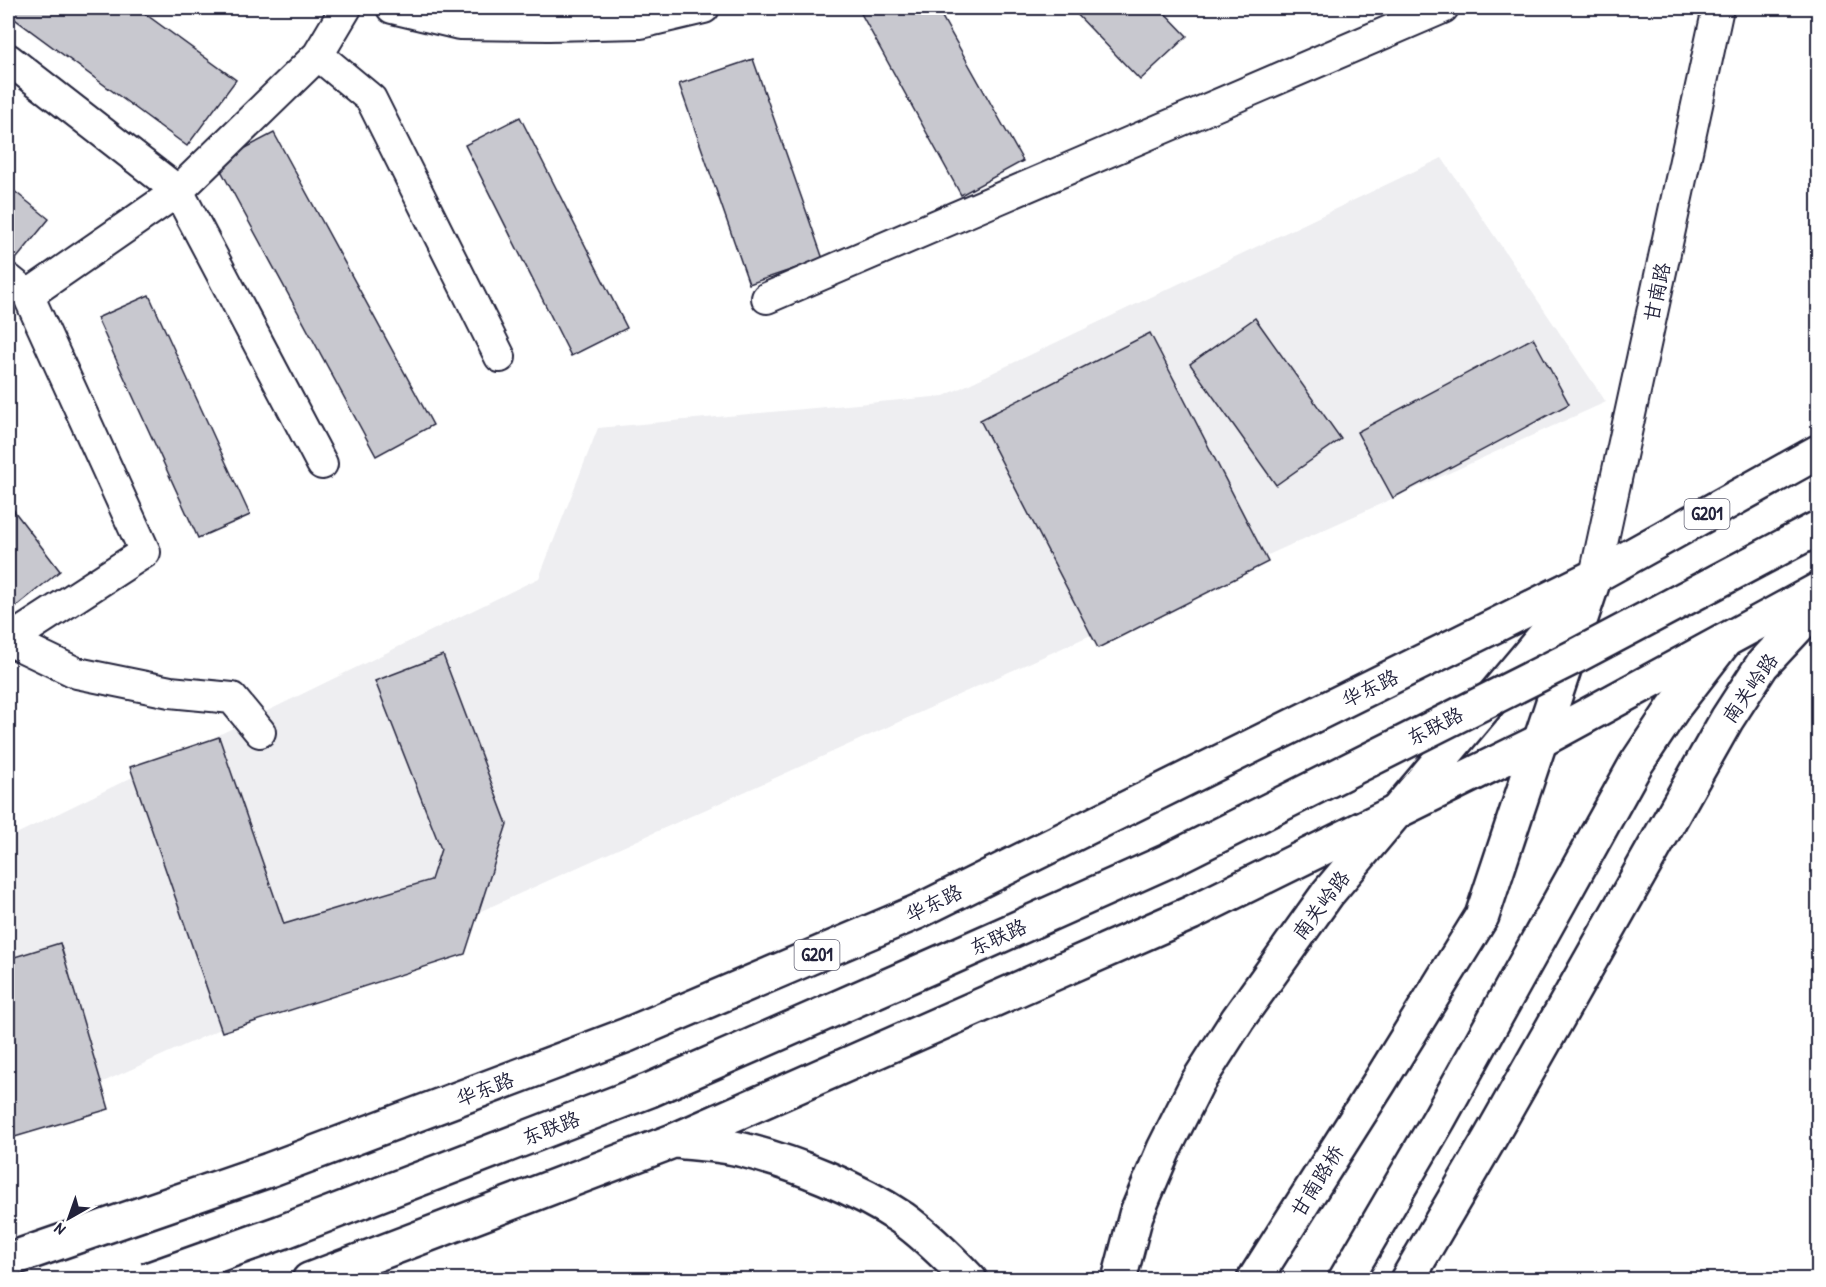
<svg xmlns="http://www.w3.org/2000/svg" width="1826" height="1287" font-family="'Patrick Hand','LXGW WenKai TC',sans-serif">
<rect width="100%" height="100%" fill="#fff"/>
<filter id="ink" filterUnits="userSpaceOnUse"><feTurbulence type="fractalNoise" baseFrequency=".0167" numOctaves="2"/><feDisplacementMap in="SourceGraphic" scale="12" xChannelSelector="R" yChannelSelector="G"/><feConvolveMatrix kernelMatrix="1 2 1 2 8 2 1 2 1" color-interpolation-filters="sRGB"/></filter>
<g filter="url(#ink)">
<path fill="#eeeef1" d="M1442,158l164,244 -1598,723v-287l531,-260 59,-150 346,-32z"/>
<path fill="#c8c8cf" stroke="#22223b" stroke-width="1.5" d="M8,8h129l99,72 -49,66 -179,-132z
M858,8h79l86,153 -62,34z
M1071,8h89l27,28 -47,44z
M753,59l70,200 -74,25 -70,-200z
M520,117l107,211 -56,28 -106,-211z
M274,133l159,292 -57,31 -159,-293z
M8,186l41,33 -41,50z
M149,295l101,220 -52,23 -101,-220z
M1255,318l86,121 -65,46 -86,-121z
M1150,333l118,229 -170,86 -118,-228z
M1533,338l36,66 -176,94 -36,-66z
M8,503l52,68 -52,42z
M443,655l64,169 -42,130 -243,78 -92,-265 89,-30 65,187 147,-44 10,-31 -66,-168z
M60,943l49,166 -101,30v-180z"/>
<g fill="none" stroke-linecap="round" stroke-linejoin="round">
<g stroke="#22223b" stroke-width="34">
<path id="street" d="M392,8l67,16 90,1 92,-2 63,-15
M318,55l53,44 129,258
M8,59l170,132 144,273
M8,279l20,16 117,257 -137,89
M28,295l150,-104 140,-136 28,-47
M767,298l676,-290
M1595,576l123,-568
M8,640l69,33 93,19 62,6 28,34"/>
</g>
<g stroke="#22223b" stroke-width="38">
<path id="secondary" d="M1119,1280l17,-65 28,-66 33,-66 41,-64 90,-126 266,-316
M1407,1280l83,-142 237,-419 35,-54 56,-60"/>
</g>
<g stroke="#22223b" stroke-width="38">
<path id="primary" d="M1254,1280l125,-197 103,-167 113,-340
M1345,1280l94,-161 197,-355 38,-57 51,-66"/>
</g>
<g stroke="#22223b" stroke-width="38">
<path id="highway" d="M675,1141c22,3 46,3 68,9 52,13 114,38 159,68 25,18 47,40 68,62
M8,1260l261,-90 358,-135 290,-123 678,-336 223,-124
M309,1280l364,-139 518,-228 349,-172 278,-151"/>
</g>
<use href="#street" stroke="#fff" stroke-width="30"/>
<use href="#secondary" stroke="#fff" stroke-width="33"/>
<use href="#primary" stroke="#fff" stroke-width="33"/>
<use href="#highway" stroke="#fff" stroke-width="33"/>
<g stroke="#22223b" stroke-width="38" stroke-linecap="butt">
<path id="highway-bridge" d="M147,1280l135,-48 368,-142 287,-126 233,-104 406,-204 242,-128"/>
</g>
<use href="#highway-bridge" stroke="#fff" stroke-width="33"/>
</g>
</g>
<g text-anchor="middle" stroke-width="4.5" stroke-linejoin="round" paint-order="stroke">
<g fill="#fff" stroke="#646476" stroke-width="1.5">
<rect x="1684.5" y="499" width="45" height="30" rx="4.5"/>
<rect x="794.5" y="940" width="45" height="30" rx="4.5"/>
</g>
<g font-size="18" font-weight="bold" fill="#22223b">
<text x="1707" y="520">G201</text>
<text x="817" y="961">G201</text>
</g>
<g font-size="20" fill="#22223b" stroke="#fff">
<text transform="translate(1657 292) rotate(-78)" y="7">甘南路</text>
<text transform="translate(1370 688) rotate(-26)" y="7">华东路</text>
<text transform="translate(1750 688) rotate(-55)" y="7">南关岭路</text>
<text transform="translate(1435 726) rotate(-27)" y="7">东联路</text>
<text transform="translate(934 903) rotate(-26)" y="7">华东路</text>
<text transform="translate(1321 905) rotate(-53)" y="7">南关岭路</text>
<text transform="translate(998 937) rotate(-24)" y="7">东联路</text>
<text transform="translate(485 1089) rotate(-21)" y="7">华东路</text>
<text transform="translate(551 1128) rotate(-21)" y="7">东联路</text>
<text transform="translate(1317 1181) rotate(-58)" y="7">甘南路桥</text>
</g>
</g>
<rect width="1826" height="1287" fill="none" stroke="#fff" stroke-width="30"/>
<rect x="15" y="15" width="1796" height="1257" fill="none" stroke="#22223b" stroke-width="2" filter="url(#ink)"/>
<g transform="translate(69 1218) rotate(220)" stroke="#ffffff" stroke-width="4.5" paint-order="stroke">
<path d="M0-4.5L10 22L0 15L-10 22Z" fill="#22223b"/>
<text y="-9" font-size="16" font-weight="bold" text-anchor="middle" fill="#22223b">N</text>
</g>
</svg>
